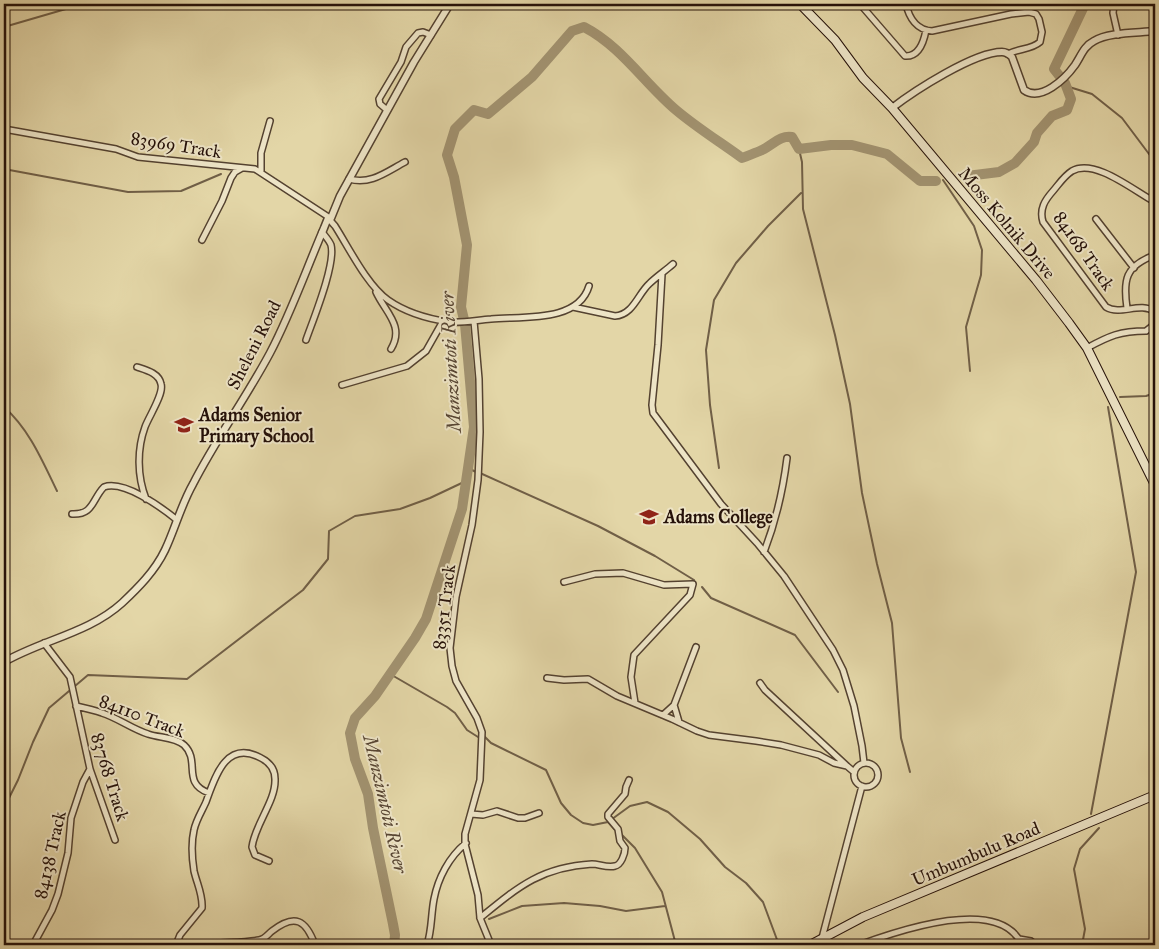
<svg xmlns="http://www.w3.org/2000/svg" width="1159" height="949" font-family="'IM FELL Great Primer',serif">
<rect width="100%" height="100%" fill="#e3d6a7"/>
<filter id="stains"><feTurbulence type="fractalNoise" baseFrequency=".004" numOctaves="4"/><feColorMatrix values="0 0 0 0 .2 0 0 0 0 .09 0 0 0 0 .02 0 0 0 .5 -.17"/></filter>
<radialGradient id="worn" r=".72"><stop offset=".6" stop-color="#630" stop-opacity="0"/><stop offset="1" stop-color="#630" stop-opacity=".3"/></radialGradient>
<g fill="none" stroke-linecap="round" stroke-linejoin="round">
<path stroke="#705f47" stroke-width="2" d="M4,27l79,-23
M1066,86l26,8 30,24 33,44
M799,149l3,13 1,47 32,126 15,69 12,89 15,71 15,59 9,115 9,34
M4,169l124,23 53,-1 40,-17
M943,180l31,46 8,24 -1,25 -15,52 4,44
M1120,397l26,-1 9,-3
M4,407c25,22 38,53 53,84
M468,468l8,4
M719,468l-9,-63 -4,-55 8,-50 22,-37 32,-37 33,-33
M480,473l118,53 57,30 39,24
M702,587l9,11 84,37 43,57
M390,674l57,33 8,6 12,17 11,7
M484,736l7,7 55,27 15,33 10,12 12,8 10,2 15,-3 9,10
M4,808l14,-28 15,-38 16,-34 39,-33 99,4 116,-89 25,-31 1,-28 26,-15 45,-7 30,-11 36,-17
M1091,814l45,-242 -28,-165
M608,822l22,-16 17,-4 21,10 32,27 25,28 21,16 17,19 16,43
M621,834l14,14 27,44 14,53
M489,919l33,-13 42,-3 36,3 26,5 39,-5
M1082,945l3,-16 -11,-60 6,-20 19,-21"/>
<path stroke="#a29371" stroke-width="10" d="M967,176l32,-4 16,-9 19,-21 3,-9 15,-17 15,-6 4,-11 -6,-16 -11,-14 31,-65
M394,945l1,-10 -2,-11 -20,-96 -5,-34 -13,-35 -5,-26 5,-15 20,-22 40,-58 11,-19 36,-110 12,-82 -9,-103 -4,-17 6,-62 -13,-68 -7,-22 8,-26 19,-19 14,4 44,-37 40,-46 12,-4c37,19 61,57 92,83 20,17 44,32 66,48 7,-3 14,-5 20,-8 11,-5 18,-15 30,-13l7,12 32,-4h21l35,9 33,27h16"/>
<g stroke="#544230" stroke-width="8">
<path id="minor" d="M860,4l45,52c14,1 19,-15 21,-26
M906,4c3,14 11,26 26,27l79,-17 18,-2 7,2 3,5 3,13 -2,10c-9,8 -21,6 -32,12
M1114,4l-1,9 5,22
M387,110l-7,-6 -1,-5 22,-37 5,-15 12,-14 5,-1 8,3
M4,129l112,20 22,8 117,12 75,49
M261,172v-19l9,-32
M349,179c22,6 37,-7 56,-17
M1155,202c-21,-11 -60,-44 -83,-31 -8,5 -13,13 -19,20 -8,9 -14,18 -10,31l63,85c15,9 34,-6 49,5
M328,218l7,8c14,22 32,59 53,74 17,12 41,19 61,22 15,1 28,-2 42,-3 31,-3 87,4 98,-33
M1096,219l38,49
M202,240l20,-39 9,-23 4,-6 7,-4
M662,274l-4,71 -6,60 1,8 68,91 36,39 27,33 49,74 10,20 11,36 8,40 2,17
M376,292c9,20 29,34 15,57
M573,307l42,9c18,-1 23,-22 34,-32 7,-7 16,-13 24,-20
M1127,308c-4,-28 -2,-42 28,-53
M474,321l5,58 1,53 -2,48 -6,45 -16,72 -6,51 2,18 4,15 21,37 5,14 -2,48 -15,54v10l13,51 2,23 11,27
M306,340c7,-20 30,-76 25,-95 -2,-5 -6,-9 -9,-13
M1087,348c22,-12 33,-17 59,-17l9,-7
M137,367c9,3 22,6 24,17 3,10 -12,32 -16,43 -8,22 -8,49 1,72
M342,385l65,-19 19,-15 17,-30
M72,514c22,1 20,-15 32,-27 20,-7 57,20 73,33
M764,552c12,-31 19,-62 23,-94
M564,582l31,-8 28,-1 41,12 29,-1 -3,11 -56,60 -3,22 4,26
M44,643l26,34 20,92 25,71
M547,678l17,2 24,-1 29,17 55,23 25,12 12,4 47,6 25,4 38,10 15,8 13,3 7,6
M760,683l5,7 82,76
M76,706c9,2 18,4 26,7 16,5 30,16 46,21 11,4 27,3 36,11 17,16 -3,38 25,48
M663,715l11,-10
M679,722l-5,-17 22,-58
M854 775a12 12 0 1 1 24 0a12 12 0 1 1-24 0Z
M471,814l12,1 14,-4 21,7h7l14,-5
M480,918c38,-31 61,-51 112,-54 7,0 15,4 23,2 6,-1 10,-12 10,-18l-5,-7 -2,-12 -10,-12v-3l17,-20 1,-7 3,-7
M1019,939l12,2 5,4
M33,945l19,-35 6,-16 10,-41 3,-35 12,-36 7,-13
M176,945l4,-10 22,-27c1,-13 -5,-24 -8,-37 -2,-13 -3,-28 0,-41 2,-10 8,-19 12,-28 9,-25 20,-63 55,-44 8,4 14,11 14,21 1,22 -20,45 -23,68l3,8 14,6
M200,945c20,-3 40,-2 59,-5 6,-1 9,-6 13,-9 23,-18 34,-11 43,14
M427,945c5,-15 4,-31 7,-46 4,-21 15,-42 32,-56
M826,945l-4,-7 40,-152
M859,945c38,-14 141,-50 163,0"/>
</g>
<g stroke="#544230" stroke-width="9">
<path id="tertiary" d="M892,108c22,-17 82,-56 110,-56 4,0 7,2 10,5l12,33c17,12 41,-11 51,-25 6,-9 9,-19 19,-24 14,-9 44,-8 61,-10
M4,662c38,-22 85,-29 118,-59 16,-15 33,-32 43,-53 10,-21 16,-45 28,-66 23,-45 53,-86 77,-131 21,-40 36,-83 54,-125l4,-10h3l9,-22 74,-134 36,-58"/>
</g>
<g stroke="#251109" stroke-width="10">
<path id="secondary" d="M800,4l35,36 28,38 29,30 144,172 33,43 18,25 68,137
M810,945l53,-28 292,-122"/>
</g>
<use href="#minor" stroke="#ede4c6" stroke-width="5"/>
<use href="#tertiary" stroke="#ede4c6" stroke-width="6"/>
<use href="#secondary" stroke="#ede4c6" stroke-width="8"/>
</g>
<defs>
<g id="school-bare" transform="scale(1.5)"><path d="M0-5L7-2L0 1L-7-2ZM-4 1L0 2.5L4 1V4Q0 6-4 4Z" fill="#8f2418" stroke="#ede4c6" stroke-width="2.5" paint-order="stroke"/></g>
</defs>
<g fill-rule="evenodd">
<use href="#school-bare" x="184" y="425"/>
<use href="#school-bare" x="649" y="517"/>
</g>
<g text-anchor="middle" stroke-width="4" stroke-linejoin="round" paint-order="stroke">
<g font-size="18" fill="#251109" stroke="#ede4c6">
<text transform="translate(176 145) rotate(9)" y="6">83969 Track</text>
<text transform="translate(1007 223) rotate(50)" y="6">Moss Kolnik Drive</text>
<text transform="translate(1084 251) rotate(55)" y="6">84168 Track</text>
<text transform="translate(254 345) rotate(-63)" y="6">Sheleni Road</text>
<text transform="translate(444 607) rotate(-83)" y="6">83351 Track</text>
<text transform="translate(142 716) rotate(21)" y="6">84110 Track</text>
<text transform="translate(110 777) rotate(73)" y="6">83768 Track</text>
<text transform="translate(976 854) rotate(-23)" y="6">Umbumbulu Road</text>
<text transform="translate(50 855) rotate(-77)" y="6">84138 Track</text>
</g>
<g font-size="18" font-weight="bold" fill="#251109" stroke="#ede4c6" text-anchor="start">
<text x="199" y="421">Adams Senior<tspan x="199" dy="21">Primary School</tspan></text>
<text x="664" y="523">Adams College</text>
</g>
<g font-size="19" font-style="italic" fill="#574533" stroke="#ede4c6">
<text transform="translate(450 362) rotate(-93)" y="7">Manzimtoti River</text>
<text transform="translate(386 804) rotate(77)" y="7">Manzimtoti River</text>
</g>
</g>
<rect width="1159" height="949" fill="none" stroke="#e3d6a7" stroke-width="20"/>
<rect x="5" y="5" width="1149" height="939" fill="none" stroke="#251109" stroke-width="2.5"/>
<rect x="10" y="10" width="1139" height="929" fill="none" stroke="#251109"/>
<rect width="100%" height="100%" filter="url(#stains)"/>
<rect width="100%" height="100%" fill="url(#worn)"/>
</svg>
